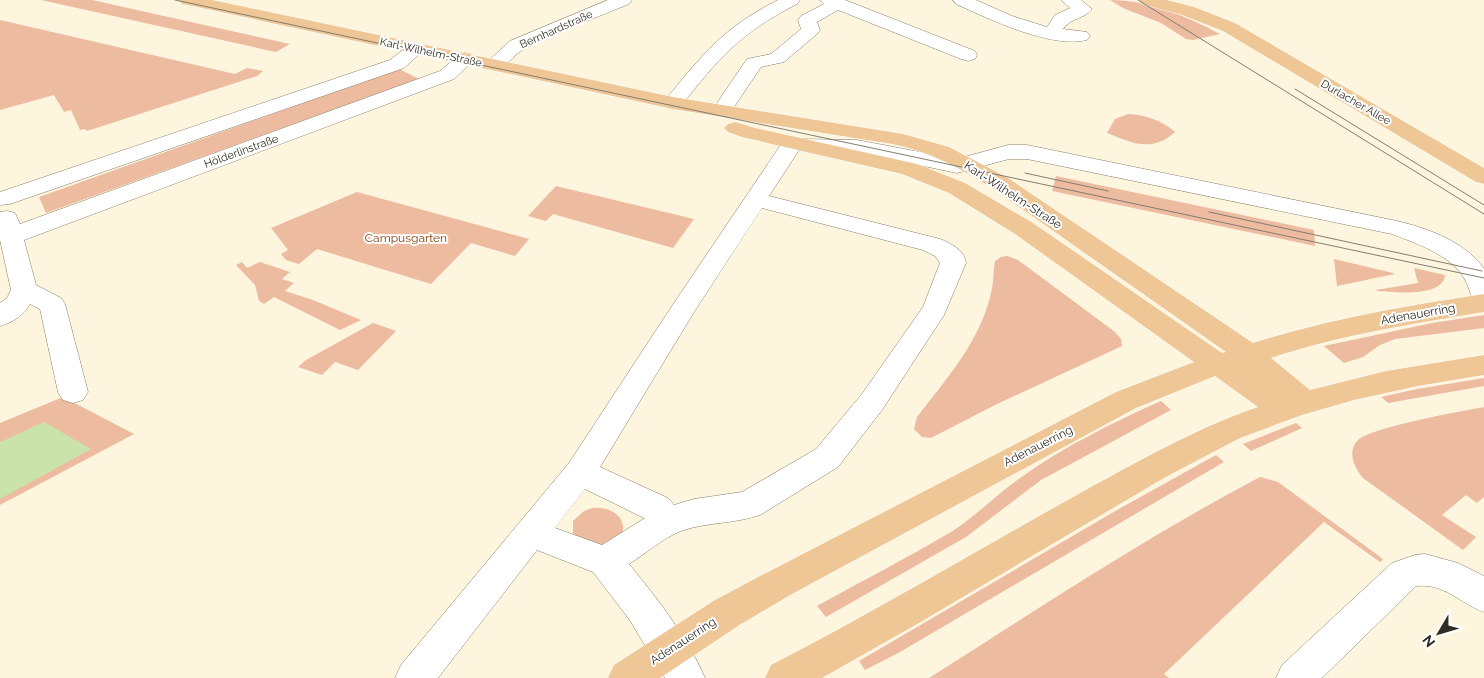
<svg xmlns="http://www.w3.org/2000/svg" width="1484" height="678" font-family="Raleway,sans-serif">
<rect width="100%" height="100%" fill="#fef5de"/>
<path fill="#edbba0" d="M41,0h51l198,44 -14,8z
M1110,0c39,0 76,16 110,34l-27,6 -7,-1 -25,-16 -38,-15z
M0,20l235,54 12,-6 16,3 -6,5 -170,55 -2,-2 -5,1 -9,-20 -7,2 -10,-17 -54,15z
M399,69l20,10 -373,134 -7,-16z
M1128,114c18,1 33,6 47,18 -23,21 -43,11 -68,1l8,-14z
M1056,176l258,54 1,16 -263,-55z
M556,186l138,33 -21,29 -120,-34 -7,7 -18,-5z
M357,192l172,47 -14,17 -44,-13 -40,41 -114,-35 -18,15 -13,-4 -5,-6 7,-4 -17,-22z
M1007,256l11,4 97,72 6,7 1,7 -127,59 -64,33 -9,-1 -8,-8 3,-12c30,-39 66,-79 75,-129 2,-9 1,-18 3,-27l6,-4z
M1334,259l59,14 2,1 -58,12z
M242,262l5,6 13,-6 30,10 -8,7 12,4 -9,8 28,9 48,20 -21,10 -66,-33 -10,7 -5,-3 -4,-16 -19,-20z
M1414,268l31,7c-2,23 -51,17 -68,16l-1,-1 42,-7z
M1484,315v13l-89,11 -15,6 -17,12 -19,6 -20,-17 108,-23z
M373,323l23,8 -38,39 -23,-8 -13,13 -24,-8 8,-7z
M1484,378v8l-96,17 -7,-6 36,-8z
M63,397l71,37 -134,71v-82z
M1161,401l10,9 -130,70 -75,57 -140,80 -9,-11c45,-25 90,-48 134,-74 25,-16 45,-37 69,-54 43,-31 92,-55 141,-77z
M1484,407v90l-7,6 -11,-8 -24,20 34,22 -13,13 -100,-72c-8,-9 -17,-26 -5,-38 14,-13 104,-29 126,-33z
M1296,423l6,5 -51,23 -8,-7z
M1216,455l8,7 -324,190 -35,18 -6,-9 258,-151z
M1260,477l18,5 105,77 -3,3 -56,-40 -160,152 5,4h-240c109,-69 217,-141 331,-201z
M592,508c17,-2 36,8 30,27l-19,12 -27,-8 -3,-6v-12l11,-10z"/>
<path fill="#cae3aa" d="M44,422l47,27 -91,50v-57z"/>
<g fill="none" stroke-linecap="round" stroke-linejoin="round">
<g stroke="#877f6a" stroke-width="1">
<path id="minor" d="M608,0h24l-3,4c-34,14 -70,27 -103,44 -15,7 -21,25 -39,21l-3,-4 26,-24z
M778,0h22l-3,4c-57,29 -78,54 -117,103l-7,2 -7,-2 -3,-4 3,-4c37,-45 58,-72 112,-99z
M820,0h25l130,51 2,4 -2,4 -7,2 -7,-2 -123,-49 -21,12 3,8 -3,4 -33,28 -23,5 -31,46 -7,2 -7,-2 -3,-4 34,-50 24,-5 30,-25 -3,-9 3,-4 23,-12z
M953,0h23l36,16 35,11 8,-12 15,-7 -9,-8h20l11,9c-7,10 -22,9 -29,20l24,3 3,4 -3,4c-36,9 -98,-21 -131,-36z
M416,43l7,2 2,4 -21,19 -394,136 -10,1v-13l390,-132 19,-15z
M466,53l7,2 2,4 -21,20 -430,161 12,45 25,13 4,6 23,88 -5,8 -10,3 -10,-3 -5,-8 -18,-83 -10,-5c-6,11 -18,19 -30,22v-23l7,-5 4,-8 -11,-50v-28l7,-1 8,2 5,11 420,-153 19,-16z
M793,137l8,2 56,1 100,19 51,-14h19l370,76c30,7 69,21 87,48v37l-9,-3c-5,-8 -6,-17 -11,-25 -13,-23 -49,-35 -72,-44l-365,-75h-18l-52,14 -100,-21 -58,-2 -30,46 171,43c10,4 25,11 26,24l-22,52 -62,95 -44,57 -78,48c-26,9 -54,7 -79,16 -18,7 -36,23 -52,33 28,34 59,74 76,114h-40l-36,-59 -36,-47 -56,-22 -99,128h-43l6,-13 168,-202 107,-163 106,-157 3,-5zM762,208l161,42 12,6 5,7 -17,44 -61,87 -46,55 -74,43 -48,7 -20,6 -6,-7 -68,-31 94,-155zM585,489l59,29h1l-43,27 -47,-17z
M1425,554l33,9 26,13v36c-25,-9 -39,-29 -68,-26l-94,92h-46l6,-13 110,-102 23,-8z"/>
</g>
<g stroke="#fff" stroke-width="1">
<path id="major" d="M179,0h33l461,97 230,37 46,13 59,31 245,165c75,-24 153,-37 231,-49v18c-72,12 -144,23 -213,46l39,32 76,-19 98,-16v20l-66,11 -64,14 -52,15 -62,23 -76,40 -245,145 -97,55h-57l6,-13c103,-53 203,-113 304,-169 60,-33 119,-67 183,-89l-43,-31 -79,32 -344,186 -51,30 -81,54h-52l6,-13 101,-65 53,-28 348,-180 78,-30 -179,-128 -66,-41 -47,-19 -160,-37 -14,-5 -4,-4 4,-4 7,-2 20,6 162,36 48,19 68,40 189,130 4,-1 -234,-164c-31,-20 -64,-37 -100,-44l-219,-35 -485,-104 -6,-1z
M1139,0h28l27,7 41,16 249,145v16l-8,-2 -253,-151 -41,-16 -40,-11z"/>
</g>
<use href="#minor" fill="#fff" fill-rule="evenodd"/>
<use href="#major" fill="#efc797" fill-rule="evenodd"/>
<path stroke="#837e6f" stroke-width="1" d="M175,0l1309,278
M1138,0l346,214
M1295,89l189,116
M1025,173l83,18
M1209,212l273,59"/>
</g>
<g text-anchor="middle" stroke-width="4" stroke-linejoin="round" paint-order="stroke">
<g font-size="11" fill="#302d24" stroke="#fff">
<text transform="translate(556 29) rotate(-24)" y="4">Bernhardstraße</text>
<text transform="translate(431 52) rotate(12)" y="4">Karl-Wilhelm-Straße</text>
<text transform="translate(1356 102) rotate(30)" y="4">Durlacher Allee</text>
<text transform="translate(241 151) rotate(-20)" y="4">Hölderlinstraße</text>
</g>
<g font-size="12" fill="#302d24" stroke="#fff">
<text transform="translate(1013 195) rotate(33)" y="4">Karl-Wilhelm-Straße</text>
<text transform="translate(1418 314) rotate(-10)" y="4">Adenauerring</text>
<text transform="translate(1038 446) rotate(-27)" y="4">Adenauerring</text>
<text transform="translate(683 641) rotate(-33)" y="4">Adenauerring</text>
</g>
<g font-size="12" fill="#833e0d" stroke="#fff">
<text x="406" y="242">Campusgarten</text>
</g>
</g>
<g transform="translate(1439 633) rotate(232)" stroke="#ffffff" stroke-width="4" paint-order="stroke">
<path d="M0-4L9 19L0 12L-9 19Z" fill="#302d24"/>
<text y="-8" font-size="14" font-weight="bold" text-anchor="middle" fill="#302d24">N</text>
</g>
</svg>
